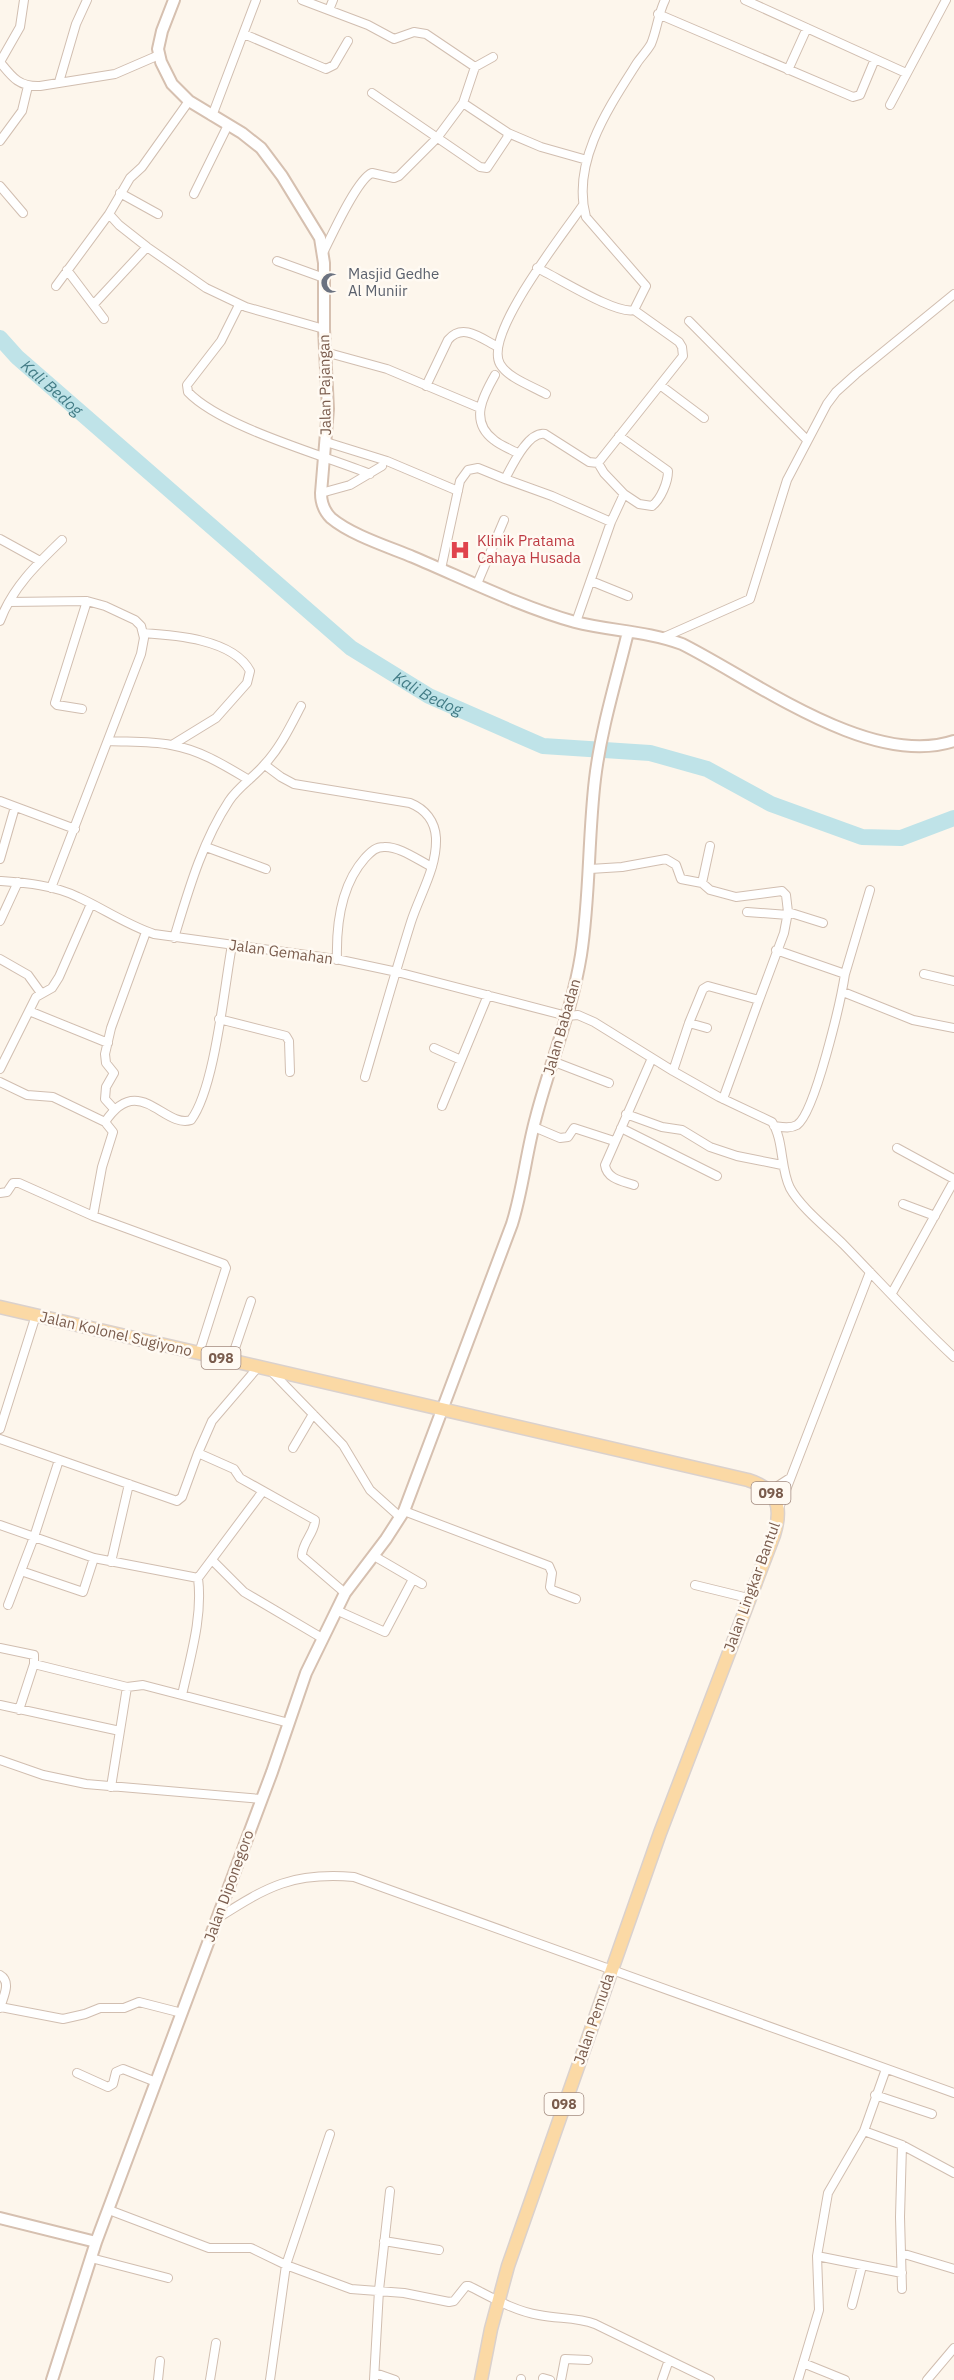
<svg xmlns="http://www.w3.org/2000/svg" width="954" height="2380" font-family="'IBM Plex Sans',sans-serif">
<rect width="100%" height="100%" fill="#fdf6ec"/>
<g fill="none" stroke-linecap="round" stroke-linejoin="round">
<path stroke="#bfe3e8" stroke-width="16" id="s1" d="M0,338l17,19 334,291 78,48 114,50 107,7 57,16 64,35 91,33 39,1 53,-20"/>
<g stroke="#d1beb0" stroke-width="10">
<path id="street" d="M302,0l66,25 26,14 20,-7 12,2 49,33
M745,0l161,73
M329,10l4,-10
M658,14l195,83 7,-2 15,-36
M244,34l82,35 8,-4 14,-24
M0,62c12,15 19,25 40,24l75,-12 44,-19
M0,62l20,-35 4,-27
M788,70l19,-42
M59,82l17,-58 11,-24
M372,93l108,74 7,1 20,-30 1,-5 -45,-30
M189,101l-47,66 -12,11 -21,36 10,11 28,22 59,41 40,19 78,22
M890,105l56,-105
M212,116l44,-116
M508,133l33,14 46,13
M0,141l22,-30 6,-25
M0,186l23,27
M120,193l38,21
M194,194l34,-69
M323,253c8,-16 34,-74 49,-80l22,5 5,-2 38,-38 26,-35 12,-36 18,-10
M277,261l47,17
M537,268c20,9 79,47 97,42
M67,270l37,49
M56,286l53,-72
M94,304l53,-57
M239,305l-18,36 -34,44 1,7c33,35 135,63 182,82
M689,321l118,119
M325,352l62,17 93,39
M495,375c-12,21 -26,46 -1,65 7,6 17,9 25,14
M660,385l44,33
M426,386l22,-46c15,-18 34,-1 50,7
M546,394c-14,-8 -38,-16 -46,-30 -17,-30 65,-132 83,-159
M326,442l61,19 71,30
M598,463l6,10 20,21
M505,479l47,17 59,26
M321,493l29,-8 32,-19
M0,539l40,22
M441,569l19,-88 8,-11 10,-2 27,11c7,-13 23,-48 40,-45l44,28 9,1 85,-107 -1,-9 -3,-5 -45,-32 12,-24 -60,-69c-15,-55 23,-110 51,-154 4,-6 10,-12 14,-19 6,-14 7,-30 14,-44
M591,581l37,15
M477,584l27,-64
M9,602l78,-1 18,5 30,14 6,6 3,12 -3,16 -90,234
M0,621c12,-33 37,-57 62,-81
M576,622l35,-100 13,-28 15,10 13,2c9,-7 16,-24 16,-35l-49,-35
M143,633c31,2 90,6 107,38l-3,12 -31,35 -44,27
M662,638l88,-39 37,-119 40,-76 9,-12 20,-18 98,-80
M82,709l-25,-4 -2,-2 32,-102
M109,741c21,1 42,0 62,4 29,5 53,20 78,35
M265,765l16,12 13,7 116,19c15,6 25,18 26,35 1,30 -16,56 -25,84 -16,51 -31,104 -46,155
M0,801l75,28
M206,847l60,22
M0,859l15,-52
M590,869l32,-2 44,-8 10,6 5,14 21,4 8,7 26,7 46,-6 4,4 2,17 35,11
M0,881c26,2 54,4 78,16 26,12 49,28 76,37l182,25 61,13 170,44 11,-1 16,7 79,49 46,26 53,25c12,18 8,46 18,66 11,20 38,41 54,57 37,38 72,77 110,112
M702,883l8,-37
M747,912l41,3
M0,921l18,-39
M174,938c14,-46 28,-96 55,-137 9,-14 24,-23 35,-36 16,-17 26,-38 37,-59
M0,959l28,16 13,18
M337,960c-1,-35 4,-75 28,-102 6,-6 10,-11 19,-11 15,-1 34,13 48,20
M845,974l25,-84
M924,974l30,7
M843,992l70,28 41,8
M29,1011l79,32
M219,1019l67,17 3,5 1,31
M689,1023l14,-34 5,-3 51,14 25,-67 4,-21
M434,1048l27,12
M552,1061l57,22
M0,1069l36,-72 16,-9 7,-11 32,-73
M673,1071l16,-48 18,5
M0,1082l27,13 26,2 52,25c34,-51 59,7 86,-2 24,-32 33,-132 41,-175
M723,1099l36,-99
M442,1106l46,-111
M114,1109l-9,-10 1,-12 8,-14 -8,-10 -1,-9 6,-26 35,-96
M626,1114l36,13 20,3 28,17 27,9 45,9
M774,1126c8,1 16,3 23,-1 18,-12 44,-125 48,-151l-69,-24
M534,1127l26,11 8,-1 6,-9 40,13
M621,1128l96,48
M897,1148l57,31
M634,1185c-12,-4 -27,-6 -29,-20l47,-107
M0,1193l7,-1 6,-9h6l74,33 131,48 2,4 -27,85
M903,1204l32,12
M93,1216l9,-49 11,-35 -8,-10
M892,1293l62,-112
M231,1360l20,-59
M272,1372l71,73 27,45 30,27
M0,1429l36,-114
M0,1439l177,62 5,-4 16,-44 14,-32 47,-55
M293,1448l20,-34
M198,1453l36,16 6,9 75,42c0,13 -13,22 -13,36l43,37
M770,1491l20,-13
M779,1508l91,-236
M404,1511l145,55 3,7 -2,14 2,3 24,9
M0,1525l94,33 104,20
M374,1556l48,28
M212,1560l32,32 78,46
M111,1562l18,-78
M21,1571l62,21 11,-34
M695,1585l53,13
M8,1605l26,-68 25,-77
M336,1610l49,22 28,-53
M0,1648l34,7v9l-15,46
M34,1664l93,23 16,-2 146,38
M182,1695c8,-37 21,-78 16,-117l65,-87
M0,1705l120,26
M0,1760l43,15 43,9 175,15
M111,1787l16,-100
M218,1918c50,-32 75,-46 136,-41l600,216
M0,1975c12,7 3,22 0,33
M0,2007l63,12 22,-5 15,-6h24l15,-6 43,11
M77,2073l31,14 5,-3 3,-12 7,-3 33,13
M875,2095l57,19
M864,2131l38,14 52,28
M902,2145l-2,72 2,72
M109,2210l100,38h42l35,17 65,24 53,4 45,9 5,-1 12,-15h3c22,11 45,25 70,29 19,4 38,2 56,9l115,56
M384,2241l55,9
M901,2253l53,16
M817,2256l85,17
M91,2258l77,20
M852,2305l10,-39
M803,2363l42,17
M375,2373l20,7
M543,2378l7,2
M158,2380l2,-19
M210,2380l6,-37
M270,2380l16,-115 44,-131
M374,2380l5,-90 11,-99
M521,2380v-1
M561,2380l4,-21 23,1
M662,2380l7,-20
M798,2380l21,-70 -2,-54 11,-63 36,-62 22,-62
M927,2380l27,-32"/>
</g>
<g stroke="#d6c0b0" stroke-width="14">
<path id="secondary" d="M174,0l-12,31 -4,18 3,13 11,22 17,17 53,32 19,15 21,28 38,62 4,25v66l4,80 -7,84c0,10 3,18 10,25 20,17 58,29 82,39 52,22 108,50 162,65 35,9 72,9 107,22 72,36 189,125 272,97
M0,2218l96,24
M52,2380l44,-138 176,-470 34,-99 39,-80 41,-54 18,-28 108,-287c11,-35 14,-71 24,-107 14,-54 36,-106 45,-162 9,-58 7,-117 14,-176 6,-50 21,-98 33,-147"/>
</g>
<g stroke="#dad1cd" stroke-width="15">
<path id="primary" d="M0,1307l748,173c29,9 35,26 26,55l-114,298 -152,433 -17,63 -10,51"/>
</g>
<use href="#street" stroke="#fff" stroke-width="8"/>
<use href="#secondary" stroke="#fff" stroke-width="10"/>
<use href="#primary" stroke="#fbd9a5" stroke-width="12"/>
</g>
<defs>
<g id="mosque-bare" transform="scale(1.62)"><path d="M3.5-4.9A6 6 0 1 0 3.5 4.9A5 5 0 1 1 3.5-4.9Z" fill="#6b7280" stroke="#fffaf3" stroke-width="2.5" paint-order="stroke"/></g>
<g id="hospital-bare" transform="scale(1.62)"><path d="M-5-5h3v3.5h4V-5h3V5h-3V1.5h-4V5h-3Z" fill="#e0444e" stroke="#fffaf3" stroke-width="2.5" paint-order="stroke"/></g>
</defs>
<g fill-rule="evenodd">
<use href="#mosque-bare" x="331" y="283"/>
<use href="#hospital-bare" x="460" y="550"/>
</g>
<g text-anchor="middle" stroke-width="5" stroke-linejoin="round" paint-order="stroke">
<g fill="#fffaf3" stroke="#a28b7f" stroke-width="1.5">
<rect x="201.5" y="1347" width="39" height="22" rx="4.5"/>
<rect x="751.5" y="1482" width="39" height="22" rx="4.5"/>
<rect x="544.5" y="2093" width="39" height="22" rx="4.5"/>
</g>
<g font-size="14" font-weight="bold" fill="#7a5c4d">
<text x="221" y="1363">098</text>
<text x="771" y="1498">098</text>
<text x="564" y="2109">098</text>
</g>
<g font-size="15" fill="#5b616d" stroke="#fffaf3" text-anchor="start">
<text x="348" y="279">Masjid Gedhe<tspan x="348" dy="17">Al Muniir</tspan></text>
</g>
<g font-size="15" fill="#7a5c4d" stroke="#fffaf3">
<text transform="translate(325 385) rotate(-91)" y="5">Jalan Pajangan</text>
<text transform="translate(281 952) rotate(8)" y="5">Jalan Gemahan</text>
<text transform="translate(562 1027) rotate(-74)" y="5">Jalan Babadan</text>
<text transform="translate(116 1334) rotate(13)" y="5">Jalan Kolonel Sugiyono</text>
<text transform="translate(752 1587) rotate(-70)" y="5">Jalan Lingkar Bantul</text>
<text transform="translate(229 1886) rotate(-70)" y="5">Jalan Diponegoro</text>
<text transform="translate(594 2019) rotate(-71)" y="5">Jalan Pemuda</text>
</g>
<g font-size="15" fill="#be3a42" stroke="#fffaf3" text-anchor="start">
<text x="477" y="546">Klinik Pratama<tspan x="477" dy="17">Cahaya Husada</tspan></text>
</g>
<g font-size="16" font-style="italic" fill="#437c86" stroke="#fffaf3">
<text dy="6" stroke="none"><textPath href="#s1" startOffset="72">Kali Bedog</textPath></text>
<text dy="6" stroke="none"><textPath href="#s1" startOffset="558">Kali Bedog</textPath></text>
</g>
</g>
</svg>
